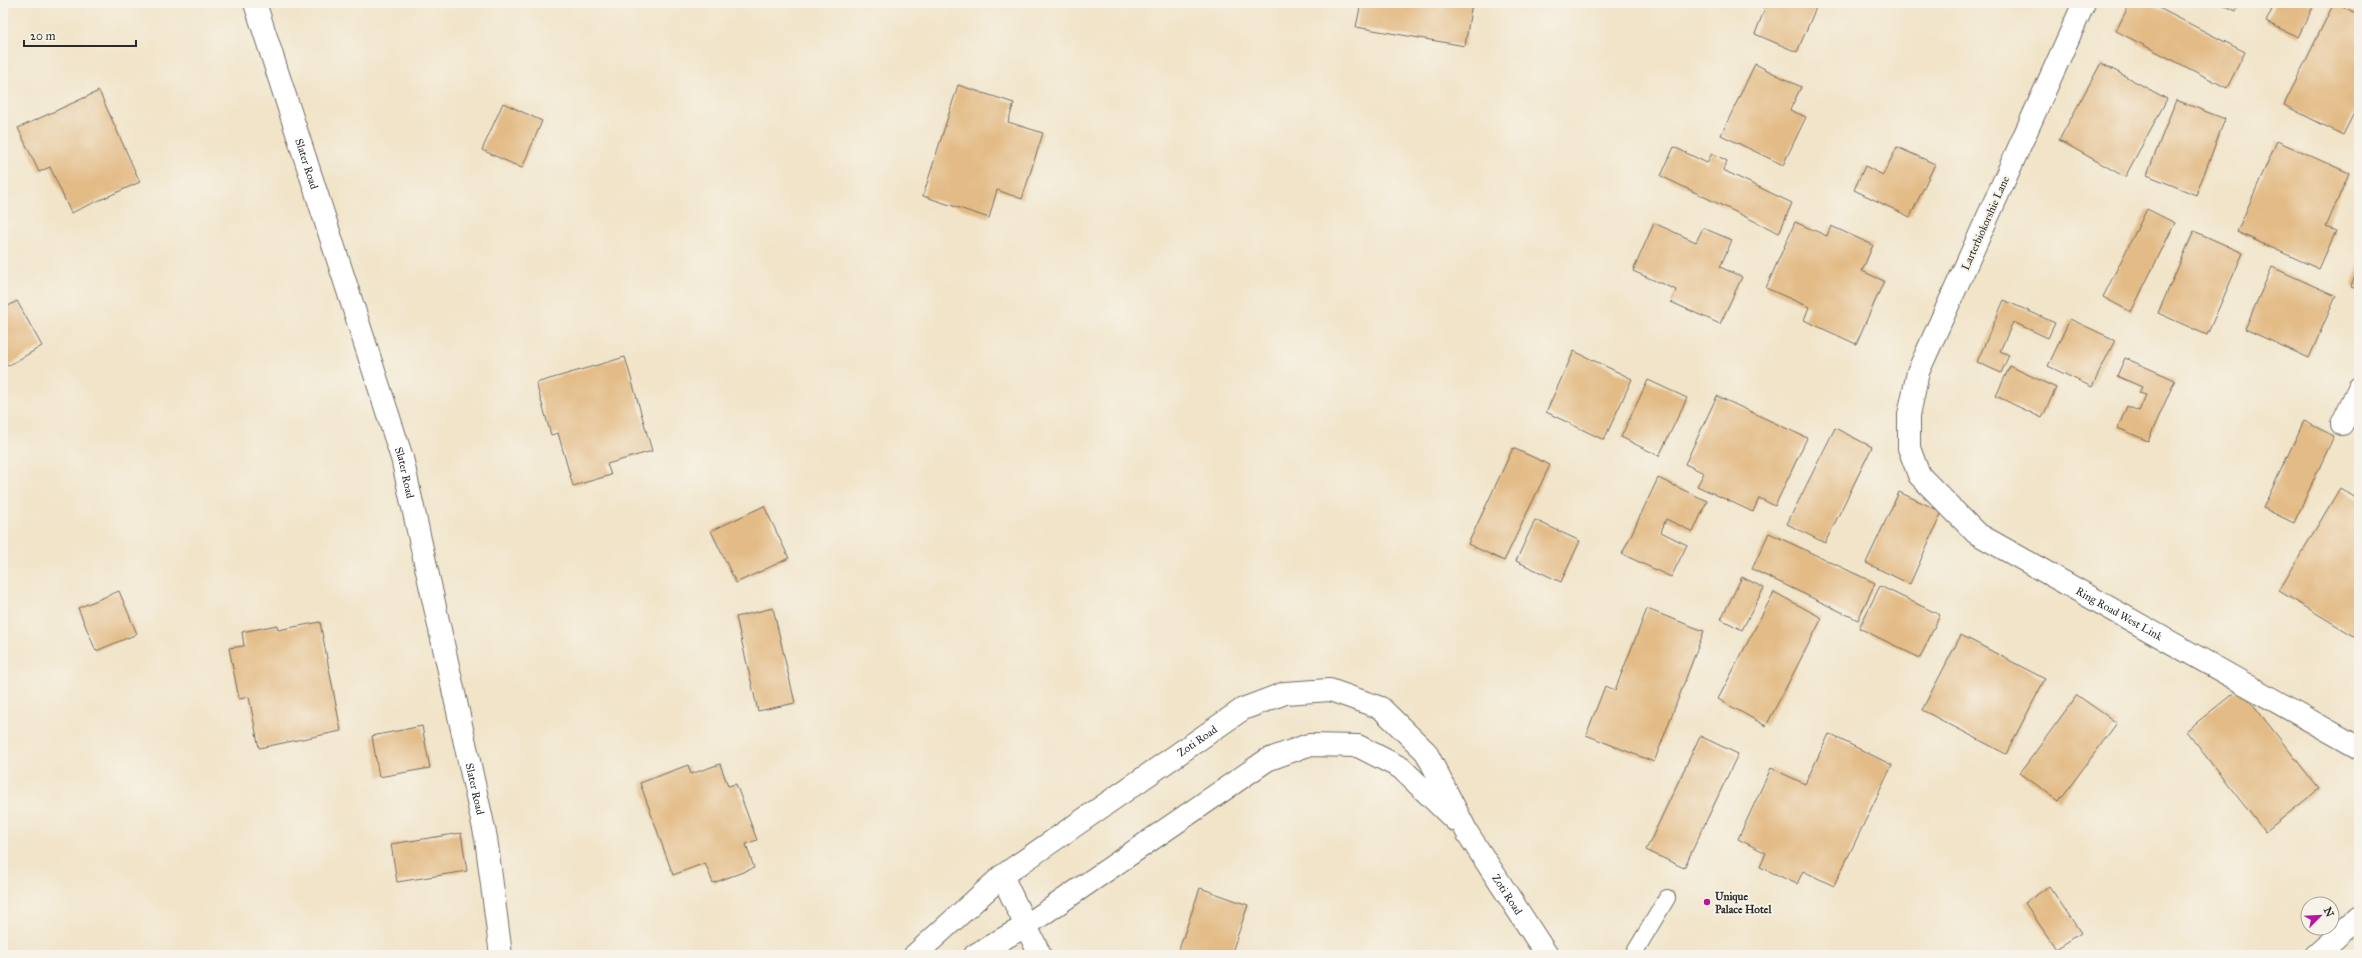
<svg xmlns="http://www.w3.org/2000/svg" width="2362" height="958" font-family="'IM FELL Great Primer',serif">
<rect width="100%" height="100%" fill="#f7f3e8"/>
<filter id="ink" filterUnits="userSpaceOnUse"><feTurbulence type="fractalNoise" baseFrequency=".025" numOctaves="2"/><feDisplacementMap in="SourceGraphic" scale="8" xChannelSelector="R" yChannelSelector="G"/><feConvolveMatrix kernelMatrix="1 2 1 2 8 2 1 2 1" color-interpolation-filters="sRGB"/></filter>
<filter id="wash" filterUnits="userSpaceOnUse"><feTurbulence type="fractalNoise" baseFrequency=".012" numOctaves="4" result="noise"/><feDisplacementMap in="SourceGraphic" scale="16" xChannelSelector="R" yChannelSelector="G"/><feGaussianBlur stdDeviation="0.9" result="paint"/><feColorMatrix in="noise" values="0 0 0 0 0 0 0 0 0 0 0 0 0 0 0 0 0 1.4 0 .05"/><feComposite in="paint" operator="in"/></filter>
<g filter="url(#wash)">
<rect width="100%" height="100%" fill="#f1e4c9"/>
<g id="blocks">
<path fill="#e3bb86" d="M1361,3h111l-7,43 -109,-19z
M1752,3h66l-21,49 -42,-18 10,-26z
M2130,3h19l96,49 -18,36 -111,-57z
M2219,3h21l-4,8z
M2275,3h40l-17,34 -32,-15z
M2334,3l25,11v89l-16,32 -59,-30z
M2101,63l66,36 -42,78 -66,-37z
M1755,64l46,23 -11,23 16,7 -23,48 -62,-30z
M958,85l56,18 -6,19 35,11 -21,66 -25,-9 -8,28 -66,-22z
M99,91l41,91 -69,31 -21,-46 -11,5 -21,-44z
M2176,100l49,19 -29,76 -49,-20z
M503,103l39,18 -20,47 -40,-18z
M2277,141l72,32 -23,54 10,4 -17,38 -82,-37z
M1674,147l33,16 5,-10 15,8 -4,9 69,33 -13,30 -118,-57z
M1897,147l38,17 -25,53 -56,-27 11,-24 18,9z
M2147,209l28,14 -44,89 -28,-15z
M1795,222l32,14 4,-10 42,19 -11,26 22,10 -28,63 -52,-24 5,-13 -43,-19z
M1654,223l42,19 7,-14 29,12 -12,27 22,10 -22,47 -49,-22 5,-12 -43,-19z
M2194,231l49,22 -36,82 -49,-22z
M2359,265v25l-8,-3z
M2272,267l64,29 -27,62 -64,-29z
M2004,300l51,23 -7,15 -35,-16 -13,29 9,4 -8,18 -24,-11z
M17,301l25,45 -34,20 -5,-9v-48z
M2070,319l45,21 -23,47 -44,-21z
M1574,351l58,28 -28,61 -58,-28z
M625,357l27,94 -45,13 4,11 -38,11 -15,-53 -7,2 -15,-52z
M2125,358l50,22 -27,61 -30,-13 9,-22 12,5 7,-16 -7,-2 3,-6 -25,-11z
M2010,366l46,22 -14,30 -46,-22z
M1648,380l39,18 -28,58 -38,-19z
M1717,396l90,42 -32,68 -16,-8 -6,14 -56,-26 7,-13 -19,-9z
M2304,421l30,15 -40,87 -31,-15z
M1835,428l37,19 -47,96 -38,-19z
M1513,448l37,17 -46,96 -36,-17z
M1658,478l49,23 -14,31 -27,-13 -5,13 26,13 -16,32 -49,-23z
M2340,488l19,12v139l-80,-48z
M1899,492l43,20 -32,72 -44,-21z
M764,506l25,52 -53,25 -25,-52z
M1535,520l45,21 -19,41 -45,-21z
M1769,533l106,50 -17,37 -106,-51z
M1742,577l22,11 -22,42 -21,-11z
M1880,586l60,29 -20,43 -61,-30z
M119,591l18,43 -41,17 -18,-43z
M1774,592l48,26 -56,108 -48,-27z
M773,608l22,95 -37,8 -22,-94z
M1647,609l57,22 -50,131 -68,-27 19,-49 10,4z
M320,622l21,109 -82,17 -10,-51 -10,2 -10,-51 15,-2 -2,-14 35,-7 1,5z
M1961,635l84,44 -39,75 -84,-44z
M2240,688l79,101 -54,43 -79,-101z
M2077,695l40,28 -58,78 -39,-28z
M422,726l8,42 -51,9 -7,-41z
M1829,734l63,31 -58,121 -31,-15 -6,13 -37,-17 6,-14 -28,-14 33,-71 34,16z
M1700,736l38,18 -54,114 -38,-18z
M720,764l8,22 8,-2 21,56 -11,4 8,24 -41,15 -8,-20 -32,12 -33,-92 48,-18 3,9z
M461,833l6,38 -70,11 -6,-38z
M2049,886l32,47 -25,16 -31,-46z
M1200,888l48,17 -17,50h-54z"/>
</g>
</g>
<g filter="url(#ink)">
<use href="#blocks" fill-opacity="0" stroke="#706c62" stroke-width="1"/>
<g fill="none" stroke-linecap="round" stroke-linejoin="round">
<g stroke="#706c62" stroke-width="18">
<path id="service" d="M1633,955l34,-57"/>
</g>
<g stroke="#706c62" stroke-width="24">
<g id="minor">
<path id="s1" d="M255,3l147,455 84,380 15,117"/>
<path id="s2" d="M2084,3l-166,369 -9,43v33l10,27 57,58 383,215"/>
<path d="M2342,424l17,-36"/>
<path d="M1002,876l38,79"/>
<path id="s3" d="M915,955l87,-79 241,-167 42,-16 45,-3 51,18 45,44 42,82 79,121"/>
<path d="M975,955l52,-30 240,-165 41,-15 50,1 43,22 54,52"/>
<path d="M2316,955l43,-38"/>
</g>
</g>
<use href="#service" stroke="#fff" stroke-width="16"/>
<use href="#minor" stroke="#fff" stroke-width="22"/>
</g>
</g>
<circle fill="#b5179e" stroke="#f7f3e8" stroke-width="1.5" cx="1707" cy="902" r="4"/>
<g text-anchor="middle" stroke-width="4" stroke-linejoin="round" paint-order="stroke">
<g font-size="11" fill="#2b2b2b" stroke="#f7f3e8">
<text dy="4" stroke="none"><textPath href="#s1" startOffset="169">Slater Road</textPath></text>
<text transform="translate(1985 223) rotate(-66)" y="4">Larterbiokorshie Lane</text>
<text dy="4" stroke="none"><textPath href="#s1" startOffset="493">Slater Road</textPath></text>
<text dy="4" stroke="none"><textPath href="#s2" startOffset="756">Ring Road West Link</textPath></text>
<text dy="4" stroke="none"><textPath href="#s3" startOffset="355">Zoti Road</textPath></text>
<text dy="4" stroke="none"><textPath href="#s1" startOffset="817">Slater Road</textPath></text>
<text dy="4" stroke="none"><textPath href="#s3" startOffset="782">Zoti Road</textPath></text>
</g>
<g font-size="11" font-weight="bold" fill="#2b2b2b" stroke="#f7f3e8" text-anchor="start">
<text x="1715" y="900">Unique<tspan x="1715" dy="13">Palace Hotel</tspan></text>
</g>
</g>
<rect width="2362" height="958" fill="none" stroke="#f7f3e8" stroke-width="16"/>
<g transform="translate(2320 916) rotate(66)"><circle r="19" fill="#f7f3e8" stroke="#a5a39c"/>
<path d="M0-3L7 15L0 10L-7 15Z" fill="#b5179e"/>
<text y="-6" font-size="11" font-weight="bold" text-anchor="middle" fill="#2b2b2b">N</text>
</g>
<path d="M24 40v6h112v-6" fill="none" stroke="#2b2b2b" stroke-width="2"/>
<text x="30" y="40" font-size="12" fill="#2b2b2b" stroke="#f7f3e8" stroke-width="3" paint-order="stroke">20 m</text>
</svg>
